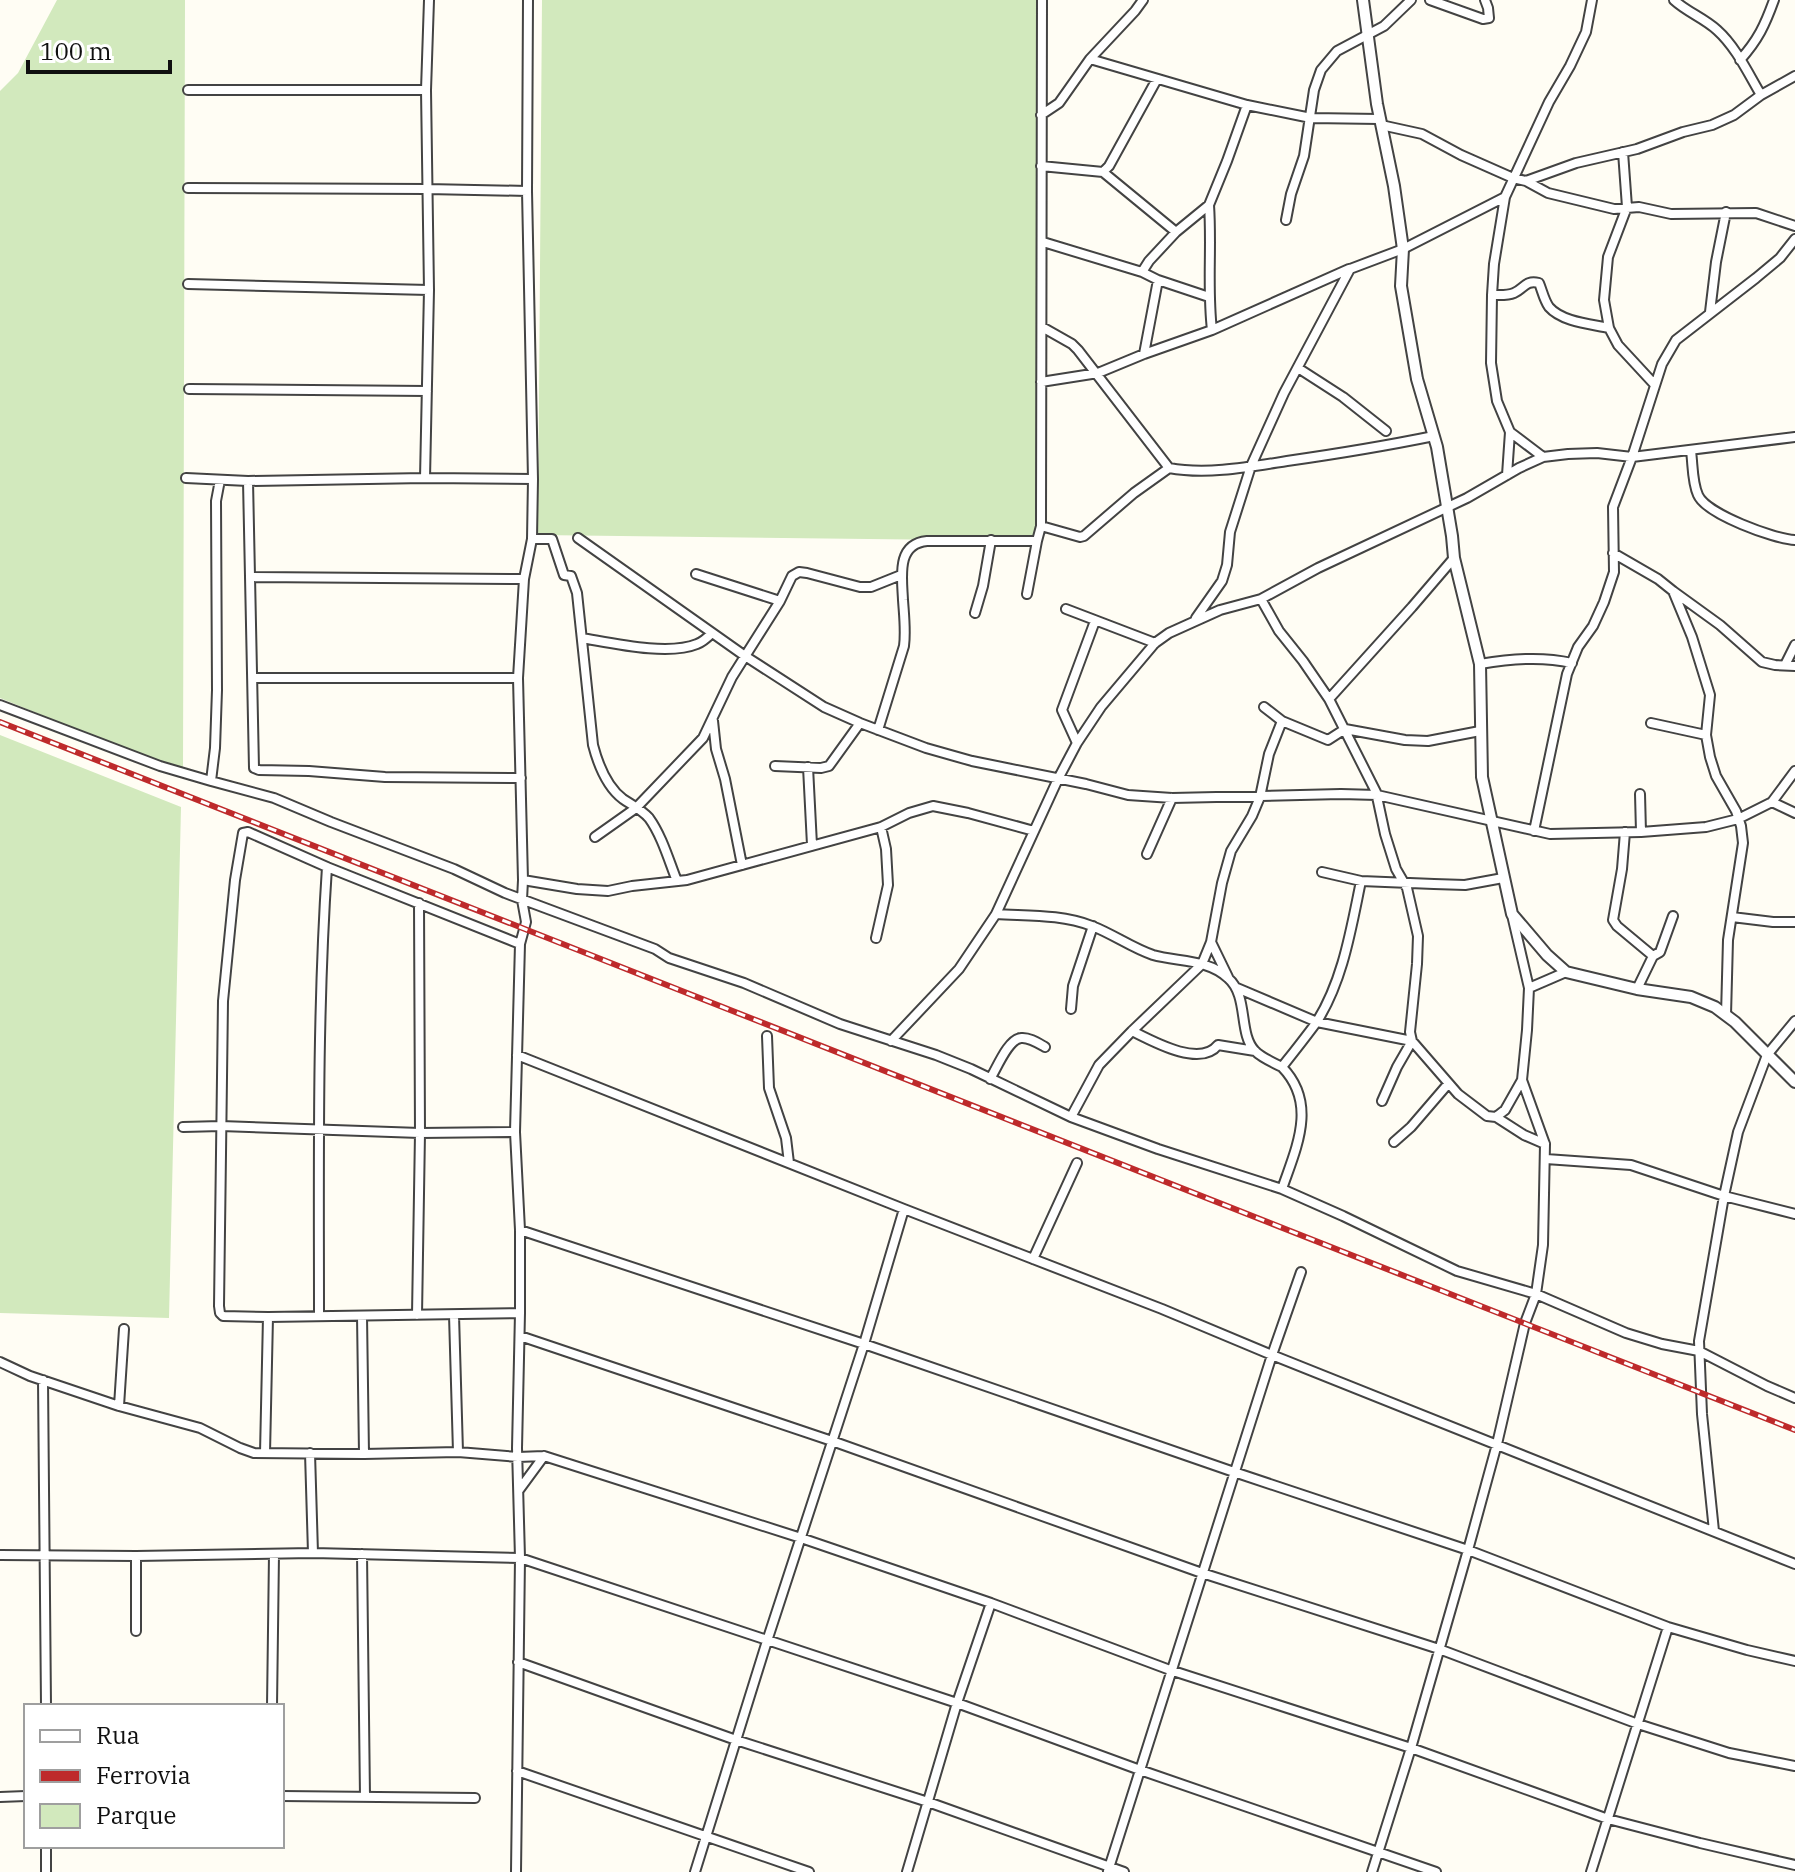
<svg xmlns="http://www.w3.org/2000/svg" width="1795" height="1872" font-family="'IBM Plex Serif',serif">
<rect width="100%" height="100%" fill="#fffdf4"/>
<path fill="#d2e9bd" d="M57,0h128l-2,773 -183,-75v-607l18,-18z
M542,0h496l-1,541 -499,-6z
M0,735l181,72 -12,511 -169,-5z"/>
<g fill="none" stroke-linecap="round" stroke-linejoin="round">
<g stroke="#434343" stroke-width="12">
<path id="minor" d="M1042,0l-1,526 39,11 4,-1 50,-43 35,-25c38,7 80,-1 118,-7 49,-7 98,-15 147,-25
M1430,0l53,19 6,-1 -1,-10 -3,-8
M1674,0c13,12 30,18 43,30 19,17 31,43 44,65
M1090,59l45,-48 8,-11
M1740,60c18,-20 25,-35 34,-60
M188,90h238
M1041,115l18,-12 31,-44 157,46 64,13 68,1
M1381,125l41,9 39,21 52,23 13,3 50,-18 61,-14 46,-17 29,-7 22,-10 27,-20 34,-19
M1623,152l4,55 -19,50 -4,43 5,28 9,17 37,40
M1041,166l62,6 73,60
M1103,172l6,-6 48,-87
M1526,181l22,12 66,16 25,-2 32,7 85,-1 39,13
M188,188l239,1 100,2
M1209,205c3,42 -2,83 3,125
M1286,220l5,-26 13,-38 10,-66 7,-20 16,-19 47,-25 27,-26
M1043,242l99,30
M1158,280l51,17
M188,284l241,6
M1492,295c6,0 15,1 22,-2 11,-5 11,-13 25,-10 3,7 5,17 10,24 13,15 42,17 60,21
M1710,312l6,-50 10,-50
M1042,327l30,17 6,6 91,118
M1144,354l14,-74 -16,-8 7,-11 27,-29 33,-27 18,-44 20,-56
M1298,368l45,29 43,34
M1041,382l57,-9 46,-19 68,-24 137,-61
M189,389l238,2
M1510,432l33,25
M1691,451c2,14 1,31 7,44 8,19 76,44 97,45
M1507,475l3,-43 -13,-31 -6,-38 1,-68 2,-31 11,-67 44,-95 21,-36 16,-34 6,-32
M186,478l62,3 177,-3 108,1
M425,478l4,-188 -3,-200 3,-90
M220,480l-4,21 1,189 -2,58 -4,33 63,17 57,24 123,47 51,24 150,56 14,9 75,25 96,41 96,31 35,14 100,48 87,32 124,40 61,27 114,55 79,23 90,39 36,11 37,7 68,35 28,12
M248,481l6,287 5,2 50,1 76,6 136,1
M578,538l167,118 79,51 36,16 66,25 46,13 114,23 42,11 44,3 169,-4 36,1 173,39 91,-2 65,-5 32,-8 34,-17
M532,539h20l12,36 7,1 6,17 16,152c5,19 14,42 30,54 9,6 19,11 26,19 13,18 20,43 28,63
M1613,553l45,26 15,12 19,46 18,58 -4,40 4,22 6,19 20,35 5,15 2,17 -15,97 -2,75
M696,574l84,27
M251,577l273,2
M1673,591l47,34 42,37 13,3 20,1
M1027,594l10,-53 4,-15
M1261,599l18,32 24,30 26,38 47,93 9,42 11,35 11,19 11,48 -1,28 -7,68 2,9 -15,26 -15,34
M1066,609l89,34
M975,613l8,-27 8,-46
M1196,618l26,-37 5,-16 3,-33 21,-66 33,-73 66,-124 53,-20 102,-52
M582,638c30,5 86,18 115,6 6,-2 11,-7 15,-11
M1480,664c30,-5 61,-8 92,-1
M1785,665l10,-20
M253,678h265
M1329,699l83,-92 42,-49
M0,705l160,61 51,15
M1264,707l18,14 46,19 17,-11 60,11 23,1 52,-10
M713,721l3,28 9,30 17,86
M1651,723l55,12
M878,730l26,-84c2,-15 0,-31 -1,-46 -1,-23 -7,-56 24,-59h110
M1077,743l-15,-33 33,-89
M775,766l46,2 8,-2 31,-43
M808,767l4,78
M1795,771l-23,31 23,11
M1640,794l1,38
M1534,831l33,-157 11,-27 15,-21 11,-24 10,-30 -1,-65 19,-50 30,-93 14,-24 80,-62 24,-20 15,-19
M1625,832l-3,37 -9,51 4,6 36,30
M595,837l41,-29 67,-70 29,-61 48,-76 12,-25 7,-4 8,1 53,14h11l30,-12
M1147,854l25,-56
M1322,872l39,9 73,3 31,1 38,-7
M523,880l54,9 31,2 24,-5 55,-6 194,-53 28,-14 24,-7 35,7 66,18
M996,914c32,2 65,0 96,12 21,8 40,22 61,29 25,7 55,4 75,23 21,18 10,56 27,73 7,7 19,12 27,16
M1512,915l17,73
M1732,917l41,5h22
M876,938l12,-53 -2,-36 -5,-22
M1211,942l17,35
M520,944l-193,-77 -79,-35 -5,1 -8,47 -12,121 -4,305 1,7 3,3 45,1 252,-4
M1237,988l80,34 95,19 46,53 29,22 9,1 9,-7 17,-30
M1637,989l16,-33 7,-4 13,-36
M1071,1009l2,-23 20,-60
M1132,1031c20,10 68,37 86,14l37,6
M767,1036l2,52 17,50 3,25
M891,1041l68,-72 37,-55 62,-135 19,-36 24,-36 54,-64 14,-10 51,-23 41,-11 57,-31 149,-70 52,-30 24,-11 25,-3 29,-1 35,4 163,-20
M517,1055l387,154 258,100 110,46 523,209
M990,1079c7,-11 18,-40 31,-41 8,-1 17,5 24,9
M1071,1117l28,-52 33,-34 70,-67 9,-22 11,-59 9,-32 21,-35 8,-19 9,-43 13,-33
M1496,1117l28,18 21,9
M183,1127l38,-1 199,7 95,-1
M1394,1142l17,-15 37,-43
M1546,1159l85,6 93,31 71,18
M1282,1189c14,-41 36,-85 0,-122 11,-14 23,-29 34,-44 27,-42 35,-94 45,-142
M520,1230l344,114 370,128 234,78 200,77 79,23 48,11
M1033,1259l44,-96
M417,1315l3,-182 -1,-230
M454,1315l4,137
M319,1316c0,-149 -2,-300 8,-449
M362,1316l2,138
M520,1336l312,105 370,132 237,76 199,75 91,29 66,13
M0,1362l30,14 89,30 81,22 40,20 14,5 110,1 94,-2 60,5 26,-1 257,82 190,65 179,67 241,78 197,71 92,24 95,22
M43,1380l3,326
M119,1406l5,-77
M265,1453l3,-136
M310,1453l3,100
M519,1490l25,-34
M1714,1531l-12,-117 -3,-73 25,-145 14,-64 29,-77 28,-34
M362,1554l3,243
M0,1555l136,1 177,-3 207,5 437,145 183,67 296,102
M136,1556v75
M518,1662l218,78 192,62 196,70
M272,1706l2,-152
M517,1771l292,101
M282,1796l193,2
M0,1797l26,-1
M1108,1871l164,-516 29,-83
M46,1872v-26
M516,1872l4,-314 -3,-110 3,-135v-83l-5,-98 5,-188 6,-22 -4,-22 1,-20 -5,-202 6,-99 8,-40 1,-60 -6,-288 1,-191
M695,1872l72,-231 97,-297 40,-135
M907,1872l50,-169 34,-100
M1372,1872l39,-124 57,-198 29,-106 28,-121 11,-29 7,-49 2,-101 -23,-64 5,-50 2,-42 37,-16
M1591,1872l77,-245"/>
</g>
<g stroke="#434343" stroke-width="14">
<path id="tertiary" d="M1363,0l14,104 17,82 9,63 -2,37 16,93 20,68 15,89 2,22 26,106 2,113 30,137 35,41 19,17 71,17 54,8 24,10 20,15 60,60"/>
</g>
<use href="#minor" stroke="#fff" stroke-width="8"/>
<use href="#tertiary" stroke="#fff" stroke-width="10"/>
<g stroke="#be2a2b" stroke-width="6">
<path id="rail" d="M0,722l1795,708"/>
</g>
<use href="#rail" stroke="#fff" stroke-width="3" stroke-dasharray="9" stroke-linecap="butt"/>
</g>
<rect x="24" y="1704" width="260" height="144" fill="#ffffff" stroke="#9f9f9f" stroke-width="2"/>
<rect x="40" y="1730" width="40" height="12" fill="#ffffff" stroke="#9f9f9f" stroke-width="2"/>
<text x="96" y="1744" font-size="24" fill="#101010">Rua</text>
<rect x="40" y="1770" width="40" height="12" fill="#be2a2b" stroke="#9f9f9f" stroke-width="2"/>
<text x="96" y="1784" font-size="24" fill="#101010">Ferrovia</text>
<rect x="40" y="1804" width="40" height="24" fill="#d2e9bd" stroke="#9f9f9f" stroke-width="2"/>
<text x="96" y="1824" font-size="24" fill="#101010">Parque</text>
<path d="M28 60v12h142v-12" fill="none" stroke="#101010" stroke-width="4"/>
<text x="40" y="60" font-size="24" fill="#101010" stroke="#ffffff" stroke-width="6" paint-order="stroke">100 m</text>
</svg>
